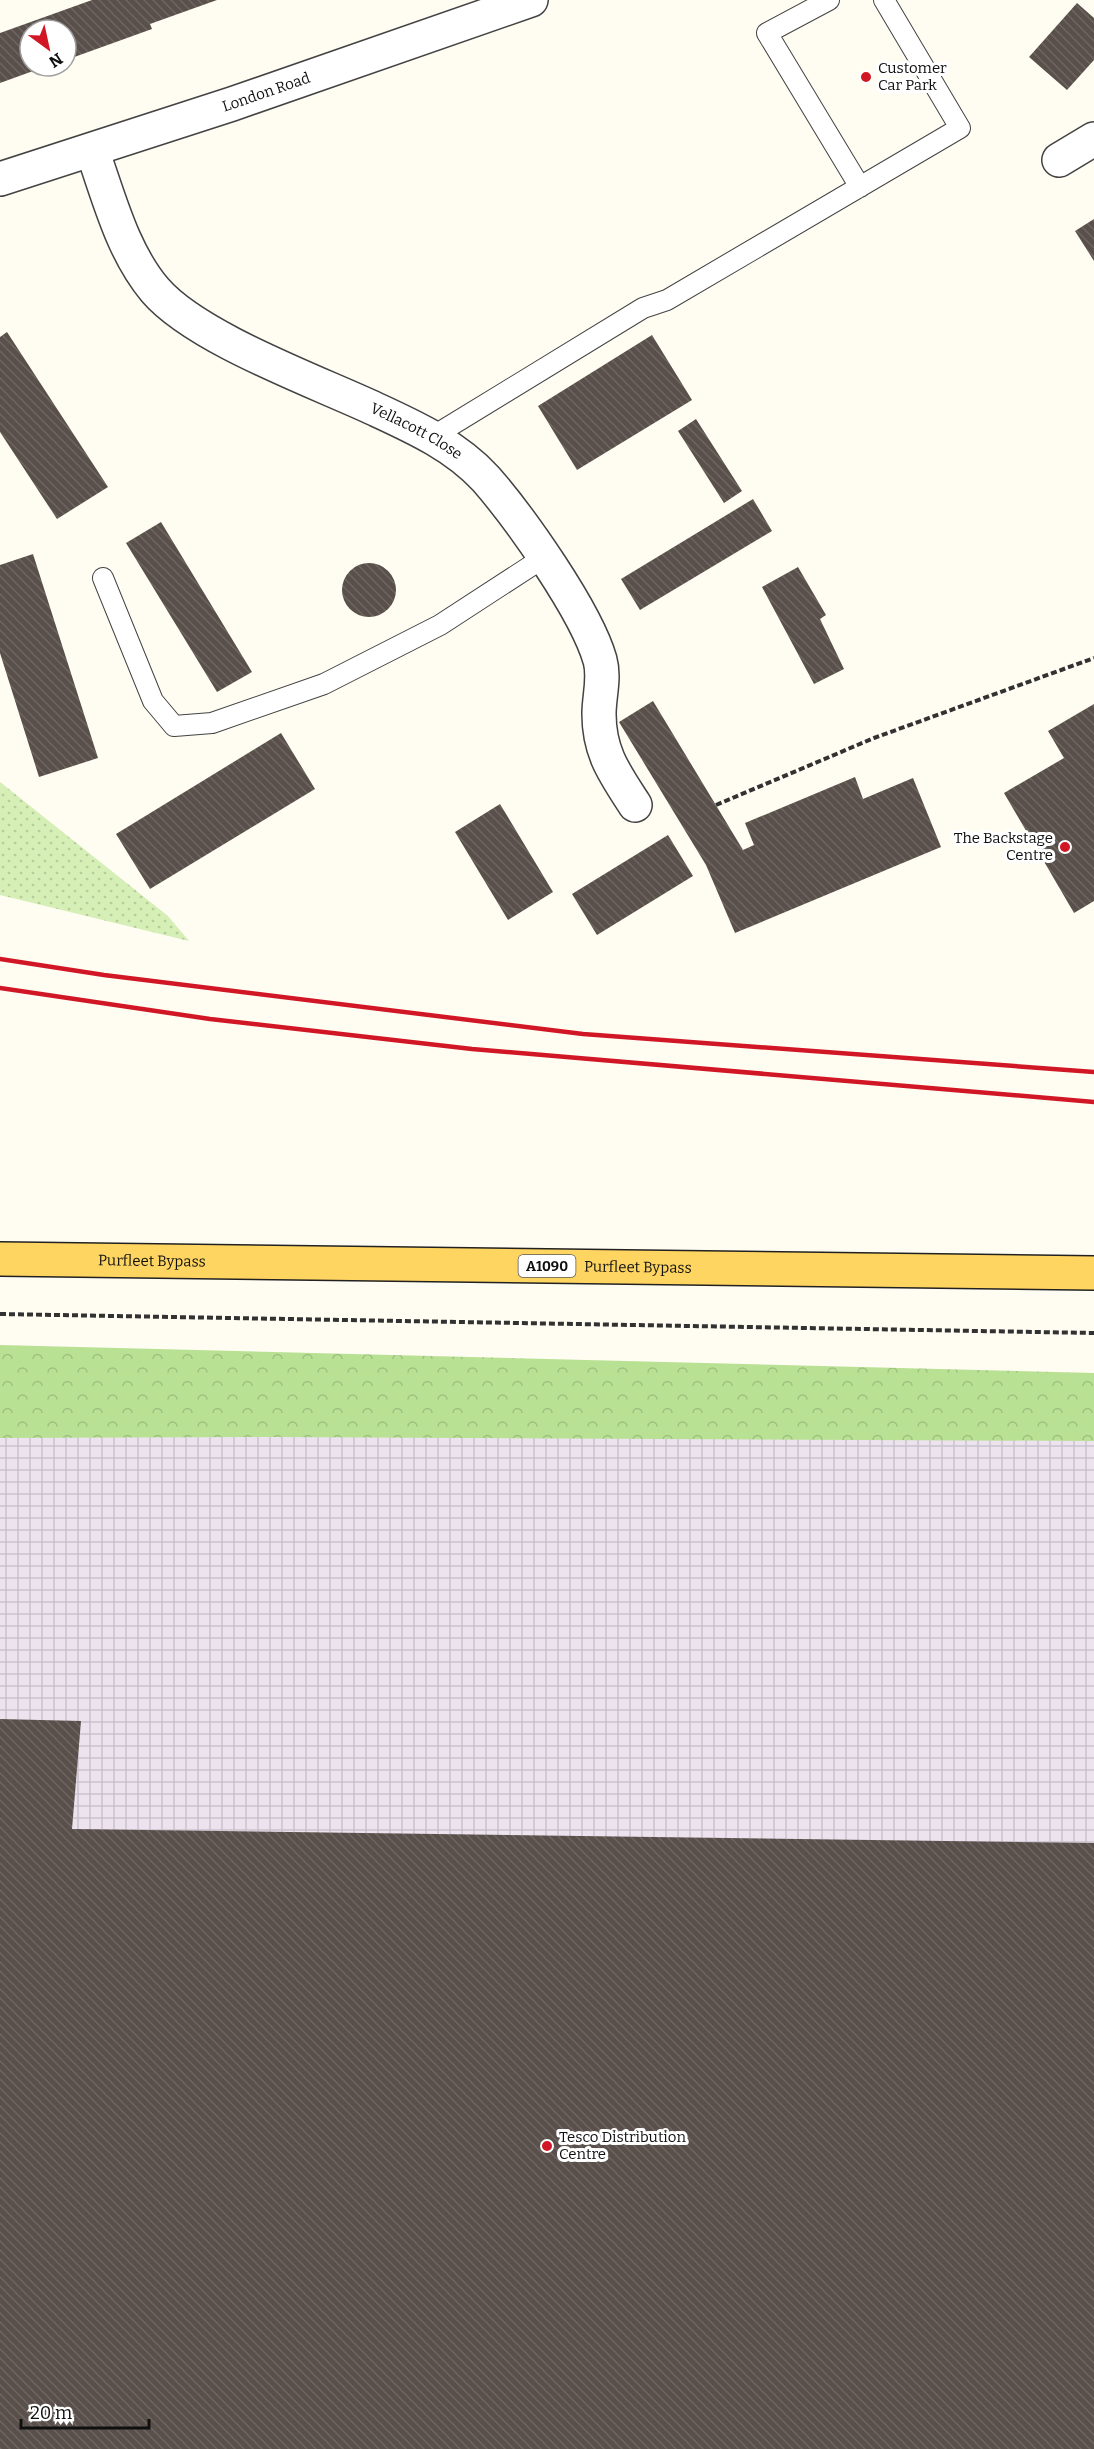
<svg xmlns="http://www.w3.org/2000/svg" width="1094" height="2449" font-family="Bitter,serif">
<defs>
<pattern id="industrial-grid" width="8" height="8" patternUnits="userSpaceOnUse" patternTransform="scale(1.5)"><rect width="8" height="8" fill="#ede3ef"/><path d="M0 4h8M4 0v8" fill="none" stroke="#cac2cc"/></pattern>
<pattern id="grass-dots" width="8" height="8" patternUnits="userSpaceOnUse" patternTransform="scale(1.5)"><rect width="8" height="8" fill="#d5efb6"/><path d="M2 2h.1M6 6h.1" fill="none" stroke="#b6cc9b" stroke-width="1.8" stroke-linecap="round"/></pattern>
<pattern id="forest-crowns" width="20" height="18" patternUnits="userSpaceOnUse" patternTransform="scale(1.5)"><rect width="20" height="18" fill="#b9e194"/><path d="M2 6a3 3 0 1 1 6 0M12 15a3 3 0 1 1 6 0" fill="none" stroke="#9ec07f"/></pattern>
<pattern id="building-back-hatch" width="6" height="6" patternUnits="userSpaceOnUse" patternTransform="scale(1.5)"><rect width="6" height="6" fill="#5a504b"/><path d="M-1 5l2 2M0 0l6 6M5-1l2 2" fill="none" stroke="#6d6561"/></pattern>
</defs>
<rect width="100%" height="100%" fill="#fffcf2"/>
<path fill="url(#industrial-grid)" d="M0,1399l1094,17v1033h-1094z"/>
<path fill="url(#grass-dots)" d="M0,782l168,134 21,25 -189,-46z"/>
<path fill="url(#forest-crowns)" d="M0,1345l1094,28v68l-821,-4 -273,1z"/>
<path fill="url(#building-back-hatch)" d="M92,0h125l-67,24 2,5 -86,31v-30h-36v36h17l-47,17v-50z
M1077,3l17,15v42l-27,30 -38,-33z
M1094,219v42l-19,-30z
M7,332l101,155 -51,32 -57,-87v-95z
M652,335l40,65 -115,70 -39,-64z
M696,419l46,72 -18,12 -46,-72z
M753,499l19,32 -132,79 -19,-31z
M161,522l91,150 -35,20 -91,-149z
M33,554l65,204 -59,19 -39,-124v-88z
M342 590a27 27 0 1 1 54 0a27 27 0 1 1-54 0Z
M798,567l28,48 -6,4 24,50 -30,15 -52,-97z
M653,701l90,149 11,-5 -9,-22 110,-46 8,22 50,-21 28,69 -206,86 -29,-68 -87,-143z
M1094,704v197l-20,12 -70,-120 60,-35 -16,-27z
M281,733l34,56 -165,100 -34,-55z
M500,804l53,88 -45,28 -53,-88z
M668,835l25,41 -96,59 -25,-41z
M0,1719l81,2 -9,108 1022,14v606h-1094z"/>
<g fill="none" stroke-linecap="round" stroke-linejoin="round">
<g stroke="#434343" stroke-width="22">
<path id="service" d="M829,0l-62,33 93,154
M432,437l211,-129 24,-8 293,-172 -76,-128
M103,578l50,123 21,25 38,-3 112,-39 116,-59 103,-67"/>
</g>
<g stroke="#434343" stroke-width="36">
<g id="minor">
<path id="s1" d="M92,150c17,47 30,101 63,140 41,48 160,91 220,119 39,18 81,37 111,70 34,39 100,132 114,181 5,18 -1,36 -1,54 0,39 16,60 36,91"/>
<path d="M1059,160l35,-21"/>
</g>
</g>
<g stroke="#434343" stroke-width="36">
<g id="tertiary">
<path id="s2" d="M0,179l232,-75 299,-104"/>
</g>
</g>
<g stroke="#212121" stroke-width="36">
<g id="primary">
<path id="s3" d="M0,1259l1094,14"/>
</g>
</g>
<path stroke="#323232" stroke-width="4" stroke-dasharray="6 3" stroke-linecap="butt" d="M716,805l158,-67 220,-80
M0,1314l1094,19"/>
<use href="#service" stroke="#fff" stroke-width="20"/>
<use href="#minor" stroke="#fff" stroke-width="33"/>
<use href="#tertiary" stroke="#fff" stroke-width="33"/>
<use href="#primary" stroke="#ffd562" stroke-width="33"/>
<path stroke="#d11725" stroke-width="4.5" d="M0,959l104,16 479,59 511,38
M0,988l210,31 262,30 622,53"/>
</g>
<g fill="#d11725" stroke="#fff" stroke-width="2">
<circle cx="866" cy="77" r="6"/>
<circle cx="1065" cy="847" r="6"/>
<circle cx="547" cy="2146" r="6"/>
</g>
<g text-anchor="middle" stroke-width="6" stroke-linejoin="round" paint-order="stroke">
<rect fill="#fff" stroke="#585858" stroke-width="1.5" x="518.5" y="1255" width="57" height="22" rx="4.5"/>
<g font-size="14" font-weight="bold" fill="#101010">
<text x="547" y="1271">A1090</text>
</g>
<g font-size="15" fill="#101010" stroke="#fff" text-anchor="start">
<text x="878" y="73">Customer<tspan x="878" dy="17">Car Park</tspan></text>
<text x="1053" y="843" text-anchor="end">The Backstage<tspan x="1053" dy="17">Centre</tspan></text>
<text x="559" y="2142">Tesco Distribution<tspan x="559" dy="17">Centre</tspan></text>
</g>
<g font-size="15" fill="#101010" stroke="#fff">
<text dy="5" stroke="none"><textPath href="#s2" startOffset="280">London Road</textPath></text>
<text dy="5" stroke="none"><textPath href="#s1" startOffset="453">Vellacott Close</textPath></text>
<text dy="5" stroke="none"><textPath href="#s3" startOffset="152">Purfleet Bypass</textPath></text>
<text dy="5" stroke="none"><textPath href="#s3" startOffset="638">Purfleet Bypass</textPath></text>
</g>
</g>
<g transform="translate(48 48) rotate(147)"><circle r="28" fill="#ffffff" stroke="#9f9f9f" stroke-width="1.5"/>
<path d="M0-4.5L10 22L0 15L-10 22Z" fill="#d11725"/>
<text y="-9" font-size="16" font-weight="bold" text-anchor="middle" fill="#101010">N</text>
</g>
<path d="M21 2419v9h128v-9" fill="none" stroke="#101010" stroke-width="3"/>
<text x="30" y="2419" font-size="18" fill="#101010" stroke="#ffffff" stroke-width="4.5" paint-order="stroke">20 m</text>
</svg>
